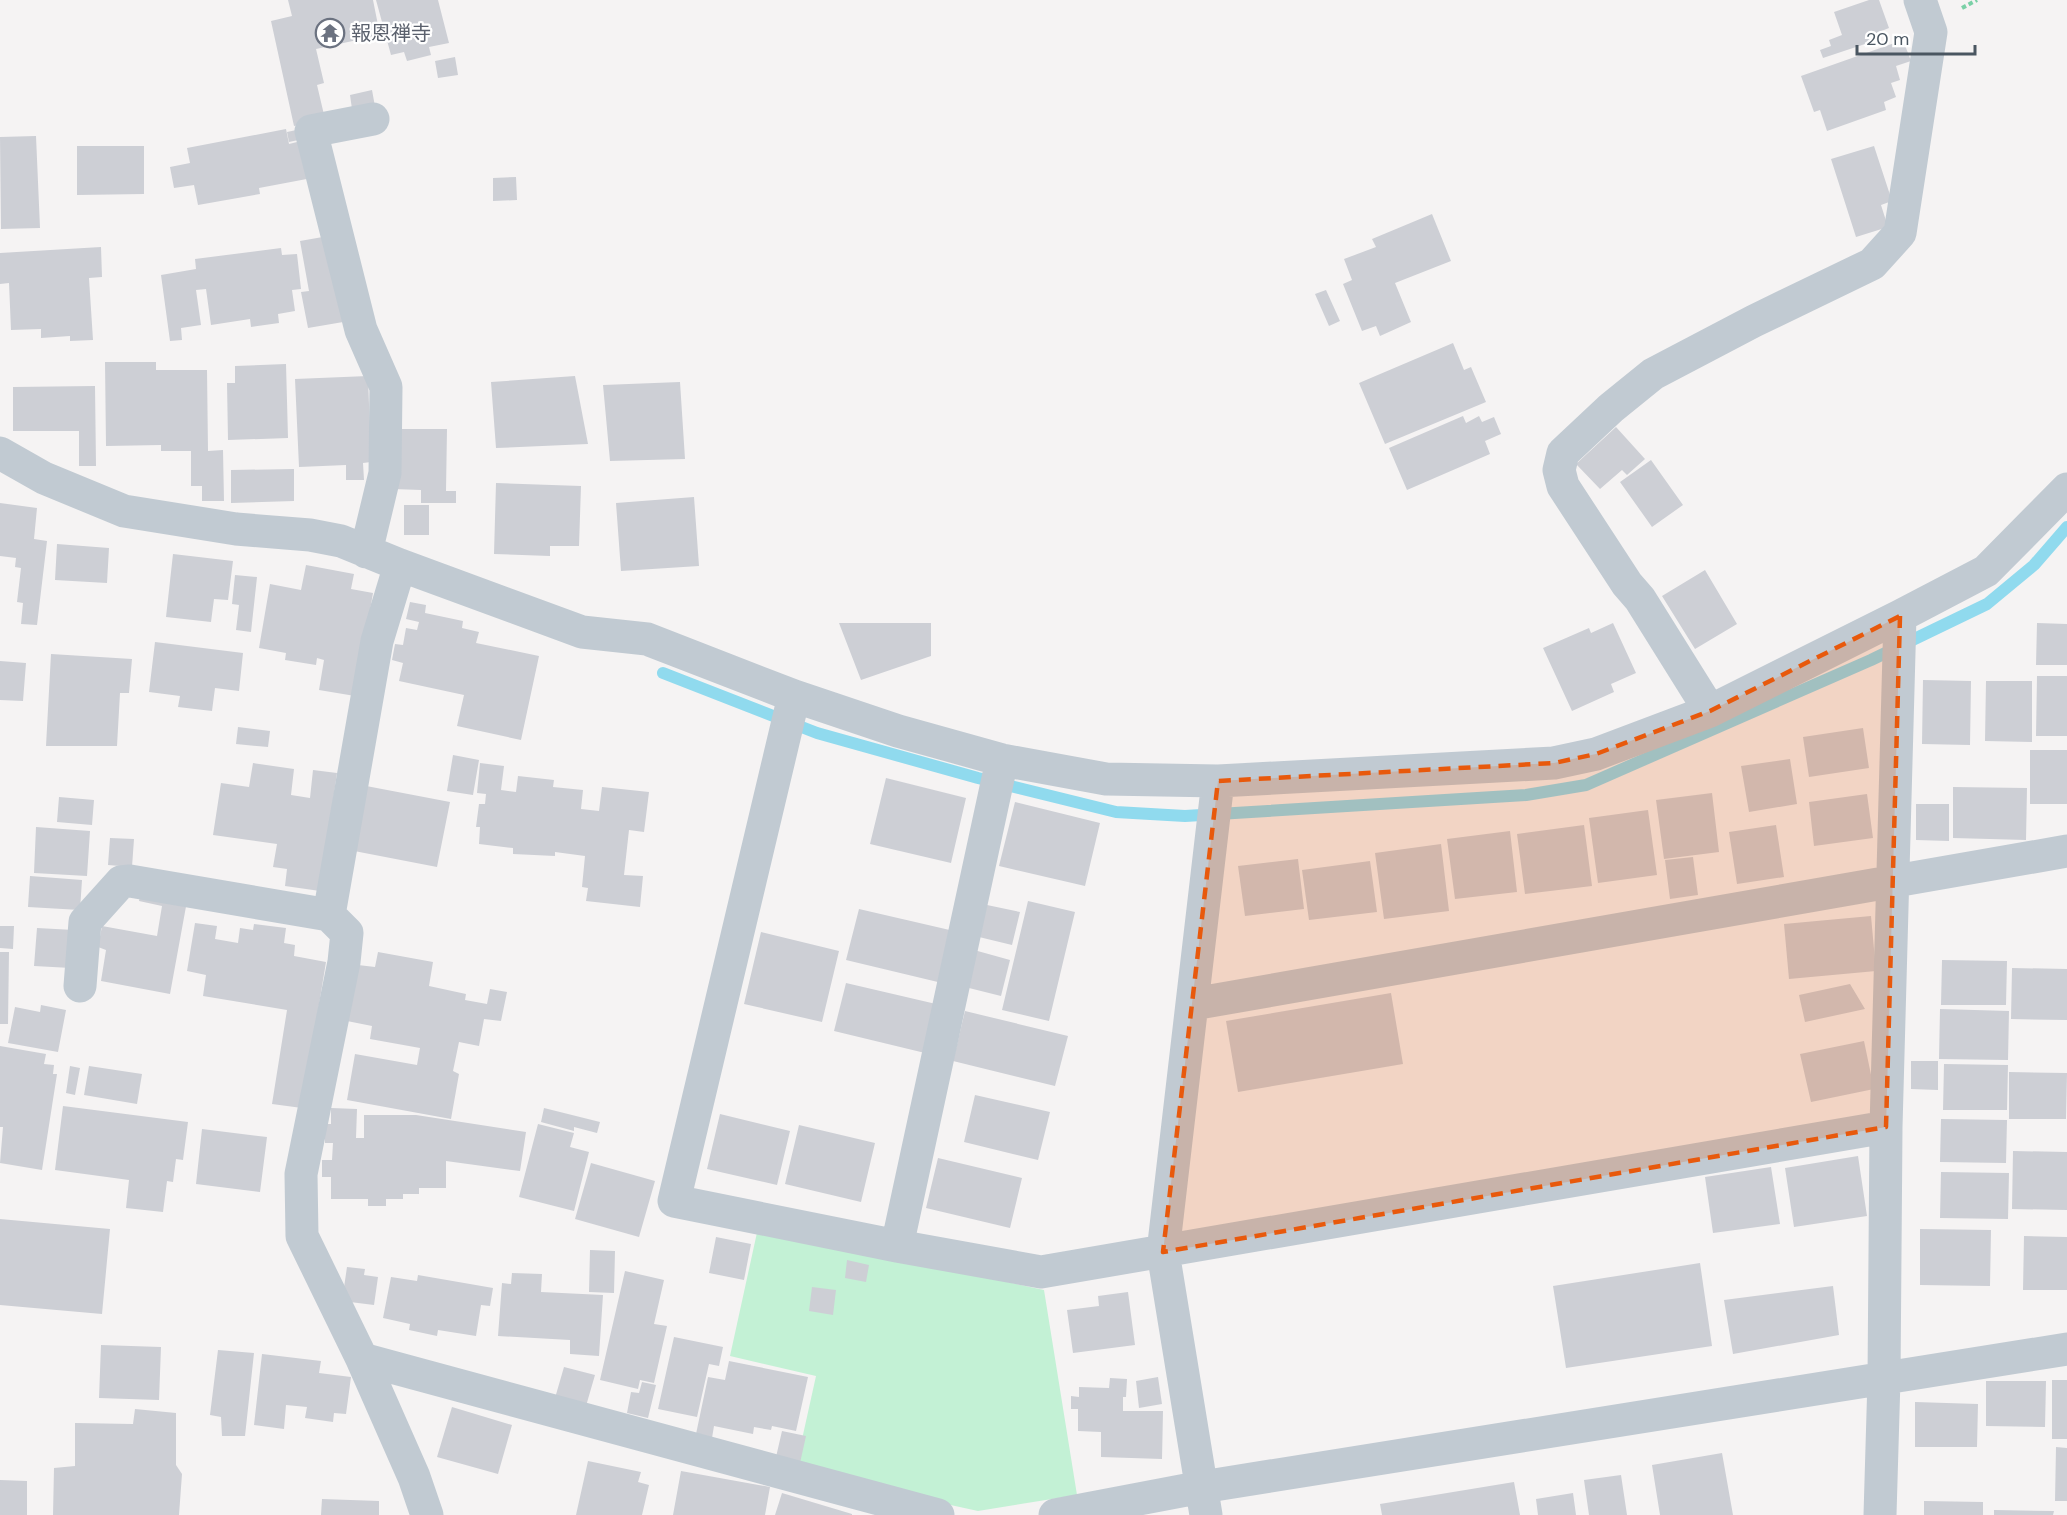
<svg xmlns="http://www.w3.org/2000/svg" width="2067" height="1515" font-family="'DM Sans','Noto Sans JP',sans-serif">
<rect width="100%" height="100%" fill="#f5f3f3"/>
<path fill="#c3f1d5" d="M758,1228l286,62 33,205 -99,16 -183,-40 21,-95 -86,-20z"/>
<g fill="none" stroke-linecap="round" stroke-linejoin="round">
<path stroke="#90daee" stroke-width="12" d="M663,673l154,60 161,45 138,34 69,4 341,-21 60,-10 285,-125 116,-56 47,-39 33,-38"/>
</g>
<path fill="#cdcfd5" d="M288,0h85l7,35 -64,14 8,34 -7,2 8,34 -31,7 -23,-105 21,-5z
M376,0h62l11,43 -20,4 2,8 -24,6 -3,-9 -13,3z
M1869,0h10l10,28 -20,8 2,6 -48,16 -3,-8 11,-4 -2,-6 13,-5 -8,-23z
M1903,40l8,21 -15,5 4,14 -9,3 5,14 -12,5 2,8 -59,21 -7,-21 -6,2 -13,-36z
M455,57l3,18 -20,3 -3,-17z
M372,90l4,22 -23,4 -3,-21z
M286,129l3,15 16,-4 7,38 -53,10 1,6 -62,11 -4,-20 -20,3 -4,-21 20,-4 -3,-15z
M301,129l2,10 -14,3 -2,-10z
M36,136l4,92 -39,1 -1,-92z
M77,146h67v48l-67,1z
M1874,146l18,55 -11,4 7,22 -32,10 -25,-78z
M516,177l1,23 -24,1v-23z
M1432,214l19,47 -56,22 16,39 -31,14 -4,-10 -14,5 -19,-47 9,-4 -8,-21 32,-12 -4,-8z
M334,235l15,86 -41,7 -7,-36 8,-1 -9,-50z
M101,247l1,30 -13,1 4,62 -23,1v-5l-29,2v-9l-30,1 -2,-47 -9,1v-31z
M281,248l1,7 15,-1 4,35 -9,1 3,21 -17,3 1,9 -28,4 -1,-8 -39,6 -5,-36 -10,1 5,35 -20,3 1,12 -12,1 -9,-66 35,-6 -1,-10z
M1326,290l14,31 -11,5 -14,-32z
M1453,343l11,27 7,-3 15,35 -101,42 -26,-61z
M105,362h51v8h51l1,81 15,-1 1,51h-22v-15h-11v-35h-30v-6l-55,1z
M286,364l2,74 -60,2 -1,-57h8v-17z
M368,376l3,86 -8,1 1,17h-18v-15l-47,2 -4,-88z
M575,376l13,68 -92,4 -5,-66z
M680,382l5,77 -75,2 -7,-76z
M95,386l1,80h-17v-35h-66v-44z
M1463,416l3,7 13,-7 3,6 12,-5 7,17 -16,7 5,13 -83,36 -18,-42z
M1616,427l29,32 -18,16 -5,-5 -22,19 -24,-25z
M394,429h53l-1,62h10v12h-35v-13l-28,-1z
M1651,460l32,45 -31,22 -32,-45z
M294,469v32l-63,2v-33z
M496,483l85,3 -2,60h-29v10l-56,-2z
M694,497l5,69 -78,5 -5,-68z
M0,503l37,5 -3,31 13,2 -10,84 -16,-1 2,-21 -6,-1 4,-34 -6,-1 1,-9 -16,-2z
M404,505h25v30h-25z
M57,544l52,4 -2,35 -52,-3z
M173,554l60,7 -5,39 -14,-1 -3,23 -45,-5z
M306,565l48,9 -3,15 22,4 -18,103 -36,-6 5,-30 -7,-2 -1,7 -31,-5 1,-7 -27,-5 11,-64 31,6z
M1705,570l32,54 -42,25 -33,-53z
M235,575l22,2 -6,55 -15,-2 3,-25 -7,-1z
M410,602l16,3 -1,8 38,8 -1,7 17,4 -3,11 63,13 -18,84 -64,-14 7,-31 -65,-14 4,-18 -11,-3 3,-16 8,1 3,-17 11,2 2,-8 -13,-3z
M839,623h92v33l-70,24z
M1613,623l23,50 -25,11 3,8 -42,19 -29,-63 46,-20 2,5z
M2037,623l30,1v41h-31z
M155,642l88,11 -4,38 -24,-3 -3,23 -34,-4 2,-11 -31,-4z
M51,654l81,5 -3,34h-9l-3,53h-71z
M0,661l26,2 -3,38 -23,-1z
M2037,676h30v60h-31z
M1923,680l48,1 -1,64 -48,-1z
M1986,681h46v61l-47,-1z
M238,727l32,4 -2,16 -32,-3z
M1863,728l6,40 -60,9 -6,-40z
M2030,750h37v54h-37z
M453,755l26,5 -6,35 -26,-4z
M1790,759l7,45 -48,8 -8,-46z
M253,763l41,6 -3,26 19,3 3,-28 24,3 -17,118 -35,-5 2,-17 -14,-2 4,-23 -64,-9 8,-52 28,4z
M480,763l24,3 -3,24 15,2 2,-16 36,4 -1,7 30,3 -2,19 18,2 3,-24 47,5 -5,40 -15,-2 -5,45 19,1 -3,31 -54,-6 2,-13 -6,-1 3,-31 -30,-4v4l-42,-2v-6l-34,-4 1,-17h-4l3,-23h6l1,-10 -9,-1z
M886,778l80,20 -15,65 -81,-19z
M361,785l89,17 -13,65 -88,-17z
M1953,787l74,1 -1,52 -73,-2z
M1712,793l7,59 -55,7 -8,-59z
M1867,794l6,44 -59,8 -5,-44z
M59,797l35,3 -2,25 -35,-3z
M1015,802l85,21 -15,63 -86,-20z
M1916,804h33v37l-33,-1z
M1648,810l9,65 -59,8 -9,-65z
M1584,825l8,61 -67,8 -8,-60z
M1776,825l8,52 -47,7 -8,-52z
M36,827l54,4 -3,45 -53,-3z
M1510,831l7,61 -62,7 -8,-60z
M110,838l24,1 -2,28 -24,-2z
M1441,844l8,67 -65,8 -9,-66z
M1693,857l5,38 -28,4 -5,-39z
M1298,859l6,50 -59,7 -7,-50z
M1370,861l7,51 -68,8 -7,-50z
M30,876l52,4 -2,30 -52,-3z
M141,892l46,9 -17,93 -69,-13 5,-31 -8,-3 4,-21 55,10 5,-30 -23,-5z
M1028,901l47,11 -26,109 -47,-11z
M987,905l33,7 -8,33 -33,-8z
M859,909l95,22 -12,52 -96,-23z
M1871,916l5,55 -87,8 -5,-55z
M195,923l22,3 -2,13 23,4 2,-15 13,2 1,-6 32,4 -2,15 11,2 -1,11 32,6 -24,146 -30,-4 15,-94 -84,-14 3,-21 -19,-4z
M0,926h14l-1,23 -13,-1z
M37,928l37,2 -3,38 -37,-2z
M761,932l78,19 -17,71 -78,-18z
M974,950l36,10 -9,36 -36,-9z
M0,952h9l-1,72h-8z
M378,952l55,10 -4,24 37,8 -1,6 22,4 3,-15 17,3 -6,29 -17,-2 -5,27 -20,-4 -6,29 6,3 -8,45 -104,-19 8,-46 62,11 3,-17 -50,-9 2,-13 -25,-5 11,-56 17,2z
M1942,960l65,1 -1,44h-65z
M2012,968l55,1v51l-56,-1z
M846,983l90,21 -11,49 -91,-22z
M1850,984l15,25 -60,13 -6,-27z
M1391,993l12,71 -165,28 -12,-71z
M41,1005l25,5 -8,42 -50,-9 7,-36 25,5z
M1940,1009l69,2 -1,49 -69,-1z
M965,1011l103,25 -13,50 -102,-25z
M1864,1041l10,48 -63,13 -11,-48z
M0,1046l46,8 -2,10 10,1 -1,9h4l-15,96 -42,-7 3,-36h-3z
M1911,1061h27v29l-27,-1z
M1944,1064l64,1 -1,45h-64z
M70,1066l10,2 -5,27 -9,-2z
M89,1066l53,8 -5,30 -53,-9z
M2009,1072l58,1 -1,46h-57z
M975,1095l75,17 -12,48 -74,-18z
M63,1106l125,16 -5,38 -7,-1 -3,23 -6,-1 -4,31 -37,-4 3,-28 -74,-10z
M331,1108l26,1 -1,29h8v-23h52l110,17 -6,39 -74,-10v27h-27v6h-16v5h-17v7h-18v-7h-37v-22h-9v-17h10l1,-17h-8v-19h6z
M544,1108l56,14 -3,11 -23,-6v4l-33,-9z
M720,1114l70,17 -13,54 -70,-16z
M1941,1119l66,1 -1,43 -66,-1z
M538,1124l36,9 -4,14 19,5 -15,59 -55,-14z
M799,1125l76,18 -14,59 -76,-18z
M202,1129l65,8 -7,55 -64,-8z
M2013,1151l54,1v58l-55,-1z
M1858,1156l9,60 -73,11 -9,-59z
M938,1158l84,20 -12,50 -84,-20z
M591,1163l64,18 -16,56 -64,-18z
M1771,1167l9,57 -67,9 -8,-56z
M1941,1172l68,1 -1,46 -68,-1z
M0,1219l110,10 -8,85 -102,-9z
M1920,1229l71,1 -1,56 -70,-1z
M2024,1236l43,1v53h-44z
M716,1237l35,7 -7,36 -35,-7z
M590,1250l25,1 -1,42 -25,-1z
M847,1260l22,5 -3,17 -21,-4z
M1700,1263l12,83 -146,22 -13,-82z
M347,1267l18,2 -1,6 14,2 -4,28 -32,-4z
M625,1271l39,9 -10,44 13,2 -13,57 -14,-3 -2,9 -38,-9z
M512,1273l30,1 -1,18 62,3 -4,61 -29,-2v-14l-72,-4 4,-53 9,1z
M418,1275l75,13 -3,18 -9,-1 -5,31 -38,-6 -1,6 -28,-6 1,-6 -27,-6 8,-41 26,4z
M1833,1286l6,49 -106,19 -9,-54z
M812,1287l24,3 -3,25 -24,-4z
M1128,1292l7,53 -62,8 -6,-43 32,-4 -1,-10z
M674,1337l49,10 -4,19 -10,-2 -12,53 -39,-8z
M101,1345l60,2 -2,53 -60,-2z
M218,1350l36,3 -9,83h-23l-1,-19 -11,-2z
M262,1354l59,7 -2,12 32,4 -5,37 -12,-1 -1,9 -28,-4 2,-11 -21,-2 -2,24 -30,-4z
M729,1361l79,16 -12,54 -24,-5 -1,4 -17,-3 -1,7 -39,-8 -2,12 -16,-4 12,-57 17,3z
M564,1367l31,8 -9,31 -31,-8z
M1158,1377l4,27 -23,4 -3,-27z
M1110,1378l17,1 -1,18h-3v14h40l-1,48 -61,-2v-25l-23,-1v-22h-7v-13l8,1v-10l30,1z
M2052,1380h15v59h-15z
M1986,1381h60l-1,46 -59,-1z
M642,1382l14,3 -8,33 -21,-5 4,-21 8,1z
M1915,1402l63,2 -1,43h-62z
M452,1407l60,18 -14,49 -61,-17z
M135,1409l41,4v52l6,9 -3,41h-126l1,-47 21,-2v-43l58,1z
M782,1431l24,5 -6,27 -24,-6z
M2056,1447l11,1v53h-12z
M1722,1453l11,62h-73l-8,-50z
M588,1461l53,11 -3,10 11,3 -7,30h-66z
M681,1471l89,16 -5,28h-92z
M1621,1475l6,40h-38l-5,-35z
M0,1480l27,1v34h-27z
M1514,1482l6,33h-138l-2,-11z
M782,1493l70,21v1h-77z
M1573,1493l3,22h-38l-2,-16z
M322,1499l57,2v14h-58z
M1924,1501l59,1v13h-59z
M1994,1510l60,1 -1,4h-59z"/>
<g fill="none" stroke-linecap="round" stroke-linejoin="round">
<path stroke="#7ad0a6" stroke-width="4" stroke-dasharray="4.5 3" stroke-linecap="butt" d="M1962,8l15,-8"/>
<path stroke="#c1cad2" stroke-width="33" d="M0,453l44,25 80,33 112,18 74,6 31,6 59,24 182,67 65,7 147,57 104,35 104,29 104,19 112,2 336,-18 42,-9 114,-43 190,-95 86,-45 81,-82
M366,552l19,-79 1,-86 -25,-57 -50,-199 62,-12
M400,565l-23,76 -48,274 18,18 -3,29 -43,212 1,62 60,123 52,118 13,38
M794,696l-120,505 223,45 144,26 845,-145
M1710,711l-70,-112 -13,-15 -64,-98 -4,-16 4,-17 48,-45 42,-34 101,-53 118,-57 28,-31 31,-201 -11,-32
M80,986l5,-64 36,-40 9,-1 199,34
M1193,1004l874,-153
M897,1246l105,-486
M362,1359l576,156
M1055,1515l147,-28 865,-138
M1206,1515l-43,-263 55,-471
M1880,1515l4,-136 2,-252 14,-511"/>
</g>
<path fill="#e8590c" fill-opacity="0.2" stroke="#e8590c" stroke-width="4.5" stroke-dasharray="12 8" stroke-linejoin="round" d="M1900,616l-14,511 -723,125 55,-471 336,-18 42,-9 114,-43z"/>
<defs>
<g id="temple-ring" transform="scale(1.5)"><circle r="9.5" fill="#fff" stroke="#6b7280" stroke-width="1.5"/><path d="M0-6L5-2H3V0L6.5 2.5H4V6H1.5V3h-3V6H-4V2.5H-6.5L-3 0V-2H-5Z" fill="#6b7280"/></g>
</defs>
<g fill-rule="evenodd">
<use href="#temple-ring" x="330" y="33"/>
</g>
<g text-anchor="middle" stroke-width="4.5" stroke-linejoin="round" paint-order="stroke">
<g font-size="20" fill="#5b616d" stroke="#fff" text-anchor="start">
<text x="351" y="40">報恩禅寺</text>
</g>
</g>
<path d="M1857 45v9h118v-9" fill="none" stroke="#4a5661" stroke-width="3"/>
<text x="1866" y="45" font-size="18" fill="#4a5661" stroke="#ffffff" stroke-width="4.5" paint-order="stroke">20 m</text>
</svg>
